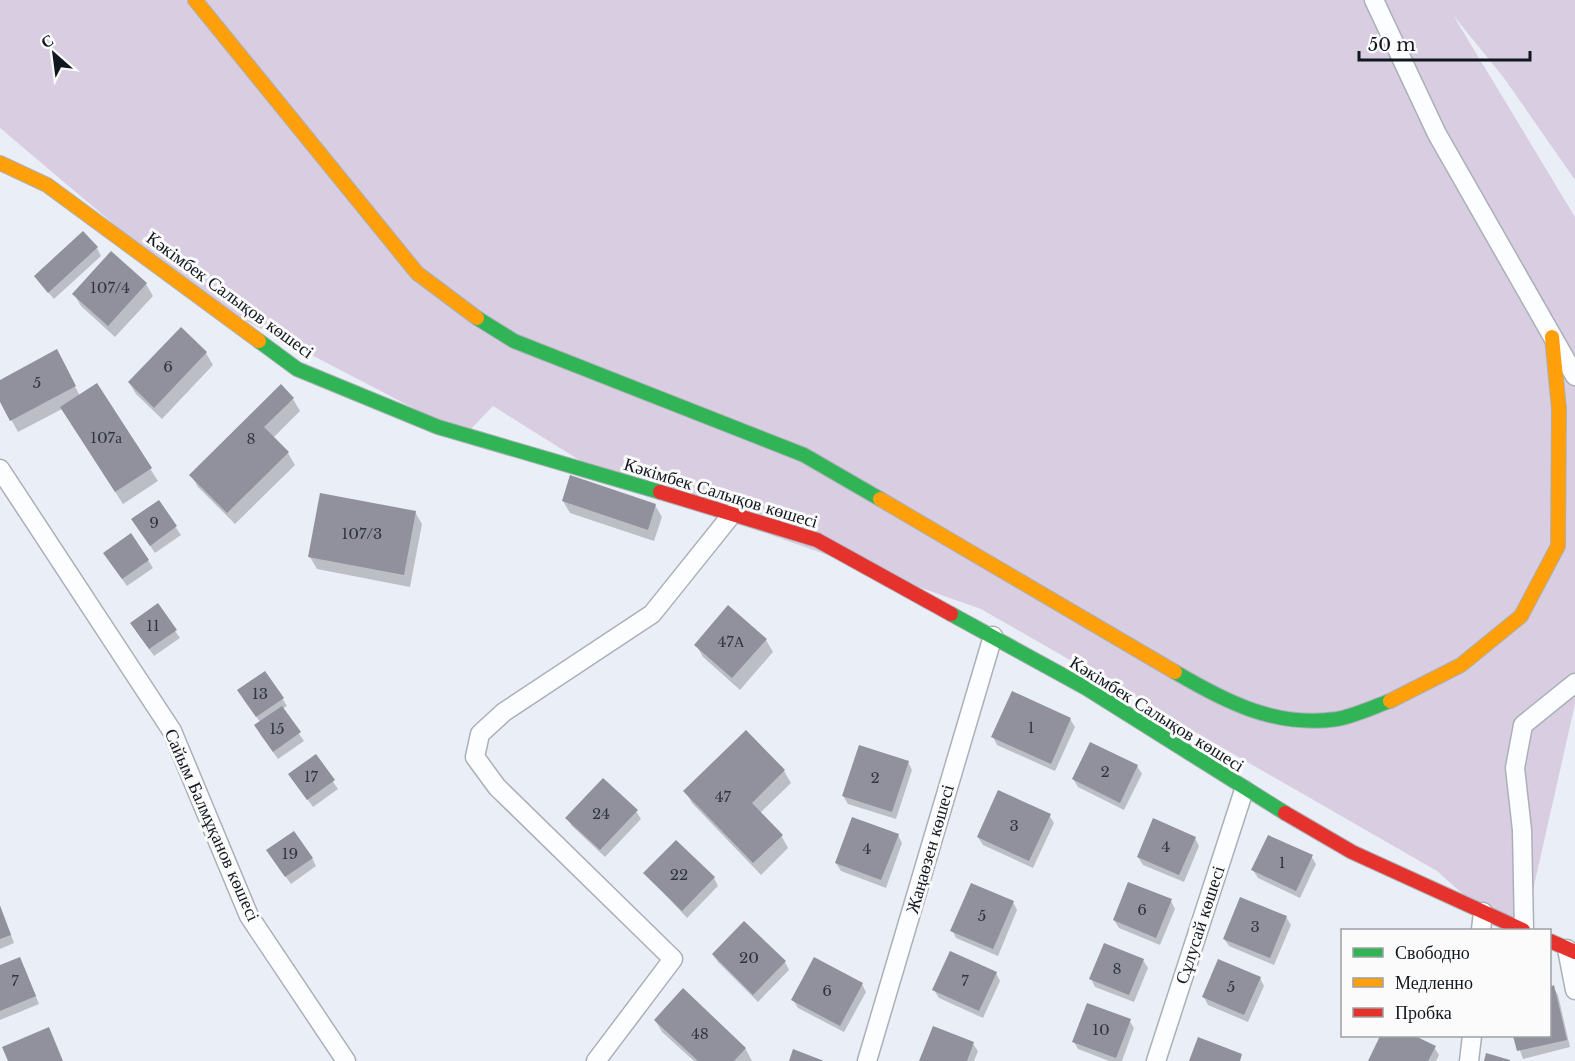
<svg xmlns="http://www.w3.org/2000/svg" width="1575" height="1061" font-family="'Libre Baskerville',serif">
<rect width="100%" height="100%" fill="#eaeff7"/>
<path fill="#d9cde2" d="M0,0h1575v180l-71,-102 -51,-63 122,202v487l-51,226 -41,-18 -46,-41 -456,-262 -373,-131 -115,-72 -28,29 -265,-138 -200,-169z"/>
<path fill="#0003" d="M97,248l4,8 -47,43 -19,-22z
M146,284l7,12 -38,41 -34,-31 -7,-12z
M181,329l25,24 7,12 -51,54 -26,-25 -7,-12z
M63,363l17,33 17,-11 61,96 -35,23 -61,-95 -44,23 -18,-33v-18z
M293,399l7,12 -27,27 15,15 7,12 -60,59 -37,-37 -7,-12z
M563,501l92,4 7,12 -8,24 -84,-28z
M158,502l23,33 -26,18 -18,-26z
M415,512l7,12 -12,63 -93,-18 -7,-12z
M148,560l5,8 -26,18 -18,-25z
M136,631h39l5,7 -26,18z
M766,640l7,12 -33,38 -37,-33 -7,-12z
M282,698l5,8 -5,3 22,32 -26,18 -18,-25 1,-11 -18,-24z
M1070,719l5,8 -20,44 -58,-26 -4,-8z
M746,732l38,39 7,12 -31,30 21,22 7,13 -27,27 -69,-72 -7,-12z
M1091,744l46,22 5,8 -18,36 -46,-23 -5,-8z
M315,756l23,33 -25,18 -18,-25z
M908,762l4,8 -16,49 -48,-15 -5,-8z
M636,811l5,8 -36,38 -33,-31 -5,-8z
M1049,815l5,8 -21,45 -50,-23 -5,-8z
M898,835l4,8 -16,45 -45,-17 -5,-8z
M1195,838l4,8 -15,36 -41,-17 -5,-8z
M1311,856l5,8 -16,34 -42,-20 -5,-8z
M312,858l4,8 -25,18 -18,-25z
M645,873l69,5 4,8 -31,32z
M1171,901l4,8 -15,36 -41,-17 -5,-8z
M1013,902l4,8 -19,46 -42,-18 -4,-8z
M0,905l14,38 -14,6z
M1286,917l5,8 -17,40 -45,-19 -5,-7z
M713,955l72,7 4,8 -31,32 -40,-40z
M1143,960l5,8 -14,34 -39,-15 -4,-8z
M0,967h24l15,37 -39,16z
M996,973l4,8 -17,37 -44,-20 -5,-8z
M1260,978l4,8 -16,36 -40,-17 -4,-8z
M862,984l4,8 -22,40 -46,-24 -5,-8z
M1553,987l5,8 12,52 -47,12 -8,-23h35v-48z
M655,1020l90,28 7,13h-58l-32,-29z
M1129,1020l5,8 -12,33h-13l-31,-12 -4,-7z
M1382,1036h30l22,11 5,8 -3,6h-67z
M973,1044l5,7 -4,10h-53z"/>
<path fill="#90919c" d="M83,231l15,16 -50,46 -14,-17z
M111,251l36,32 -39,43 -36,-32z
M181,327l26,25 -53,56 -26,-26z
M57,349l19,37 -66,35 -10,-19v-22z
M97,383l55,85 -37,24 -55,-85z
M281,384l13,14 -30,29 25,25 -62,61 -38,-38z
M570,475l86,29 -8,26 -86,-29z
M320,493l96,18 -12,64 -96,-18z
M159,500l18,26 -27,20 -19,-27z
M131,533l18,27 -27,19 -19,-26z
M158,603l19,27 -28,19 -19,-26z
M728,605l39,34 -35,39 -38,-33z
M265,671l19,27 -28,19 -19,-27z
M1012,691l59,27 -20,46 -60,-27z
M282,706l19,26 -28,20 -19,-27z
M746,730l39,40 -33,33 31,32 -30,28 -70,-72z
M1090,742l48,23 -18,38 -48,-24z
M859,745l50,16 -17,51 -50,-16z
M316,754l19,26 -28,20 -19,-26z
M603,778l35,32 -38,40 -35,-32z
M998,790l53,24 -22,47 -52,-24z
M852,817l47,17 -18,46 -46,-17z
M1153,818l43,19 -17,38 -42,-18z
M294,831l19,27 -28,19 -19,-27z
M1268,835l45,20 -17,36 -45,-21z
M676,840l39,37 -33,34 -39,-38z
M1128,882l44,17 -16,39 -43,-18z
M971,883l43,18 -21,48 -43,-18z
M1240,897l47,19 -17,42 -47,-19z
M0,906l11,29 -11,4z
M744,921l42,40 -33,34 -41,-41z
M1104,943l40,16 -15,36 -40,-16z
M950,951l47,21 -18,39 -47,-21z
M20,957l16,39 -36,15v-46z
M814,957l49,26 -23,43 -49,-26z
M1218,959l43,18 -17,38 -42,-18z
M1554,985l13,55 -50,11 -4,-15h37v-49z
M683,988l63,60 -12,13h-36l-44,-41z
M1087,1003l44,16 -15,39 -44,-16z
M933,1026l41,16 -7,19h-48z
M49,1027l14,34h-55l-6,-14z
M1380,1036h35l21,10 -8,15h-60z
M1198,1037l44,17 -2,7h-51z
M793,1049l31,12h-35z
M1486,1053l24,7v1h-26z"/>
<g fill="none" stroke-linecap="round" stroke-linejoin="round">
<g stroke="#abb0b8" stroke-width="21">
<path id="street" d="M1374,0l63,134 138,242
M0,469l172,262 77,185 97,145
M1481,930l2,-18
M1524,930l-2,-100 -7,-62 8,-43 52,-42
M1567,949l8,41
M596,1061l77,-102 -176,-172 -22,-30 5,-23 24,-22 148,-98 81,-101
M867,1061l126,-425
M1156,1061l88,-271
M1469,1061l3,-25"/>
</g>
<g stroke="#abb0b8" stroke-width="16">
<path id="fast" d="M477,318l37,23 290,114 76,44
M259,341l38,28 141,58 222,65
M951,614l135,74 199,125
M1175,672c51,30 101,56 162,47 17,-3 36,-12 53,-18"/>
</g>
<g stroke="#abb0b8" stroke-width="16">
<path id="slow" d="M195,0l222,273 60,45
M0,163l47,22 212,156
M880,499l295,173
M1390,701l71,-36 60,-49 37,-70 1,-137 -7,-72"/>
</g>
<g stroke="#abb0b8" stroke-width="16">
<path id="jam" d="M660,492l157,48 134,74
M1285,813l67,39 171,78
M1550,941l25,11"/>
</g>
<use href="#street" stroke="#fcfdfe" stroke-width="18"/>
<use href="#fast" stroke="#30b455" stroke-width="14"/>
<use href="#slow" stroke="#ff9f0a" stroke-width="14"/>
<use href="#jam" stroke="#e5322d" stroke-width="14"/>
</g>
<g text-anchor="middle" stroke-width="6" stroke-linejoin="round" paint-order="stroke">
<g font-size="15" fill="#31363e">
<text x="110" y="293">107/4</text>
<text x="168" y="372">6</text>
<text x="37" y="388">5</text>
<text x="106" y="443">107а</text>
<text x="251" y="444">8</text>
<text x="154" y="528">9</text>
<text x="362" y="539">107/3</text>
<text x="153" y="631">11</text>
<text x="731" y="647">47А</text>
<text x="260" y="699">13</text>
<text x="1031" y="733">1</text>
<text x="277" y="734">15</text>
<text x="1105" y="777">2</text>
<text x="311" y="782">17</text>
<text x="875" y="783">2</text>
<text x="723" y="802">47</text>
<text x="601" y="819">24</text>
<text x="1014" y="831">3</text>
<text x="1166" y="852">4</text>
<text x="867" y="854">4</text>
<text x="290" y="859">19</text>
<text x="1282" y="868">1</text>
<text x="679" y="880">22</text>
<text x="1142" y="915">6</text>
<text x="982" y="921">5</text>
<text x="1255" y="932">3</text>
<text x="749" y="963">20</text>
<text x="1117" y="974">8</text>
<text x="15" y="986">7</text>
<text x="965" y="986">7</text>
<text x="1231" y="992">5</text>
<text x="827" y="996">6</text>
<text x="1101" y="1035">10</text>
<text x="700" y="1039">48</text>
</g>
<g font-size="18" fill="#11171f" stroke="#fafbfa">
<text transform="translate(230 295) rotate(36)" y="6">Кәкімбек Салықов көшесі</text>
<text transform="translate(721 493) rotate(17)" y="6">Кәкімбек Салықов көшесі</text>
<text transform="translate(1157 714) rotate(32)" y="6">Кәкімбек Салықов көшесі</text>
<text transform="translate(212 825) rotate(66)" y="6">Сайым Балмұқанов көшесі</text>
<text transform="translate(930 849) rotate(-74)" y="6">Жаңаөзен көшесі</text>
<text transform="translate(1200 925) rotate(-72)" y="6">Сұлусай көшесі</text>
</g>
</g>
<rect x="1341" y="929" width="210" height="108" fill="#fafbfa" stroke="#9da0a2" stroke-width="1.5"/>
<rect x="1353" y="948" width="30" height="9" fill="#30b455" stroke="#9da0a2" stroke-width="1.5"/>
<text x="1395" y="959" font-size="18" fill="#11171f">Свободно</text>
<rect x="1353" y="978" width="30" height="9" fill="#ff9f0a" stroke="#9da0a2" stroke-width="1.5"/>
<text x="1395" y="989" font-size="18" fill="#11171f">Медленно</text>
<rect x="1353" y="1008" width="30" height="9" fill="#e5322d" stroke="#9da0a2" stroke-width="1.5"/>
<text x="1395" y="1019" font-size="18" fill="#11171f">Пробка</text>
<g transform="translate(54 54) rotate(332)" stroke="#fafbfa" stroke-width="4.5" paint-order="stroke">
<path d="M0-4.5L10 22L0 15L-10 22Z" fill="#11171f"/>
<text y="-9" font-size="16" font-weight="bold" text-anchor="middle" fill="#11171f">С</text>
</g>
<path d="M1359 51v9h171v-9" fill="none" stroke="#11171f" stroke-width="3"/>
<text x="1368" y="51" font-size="18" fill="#11171f" stroke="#fafbfa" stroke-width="4.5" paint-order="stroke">50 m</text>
</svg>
